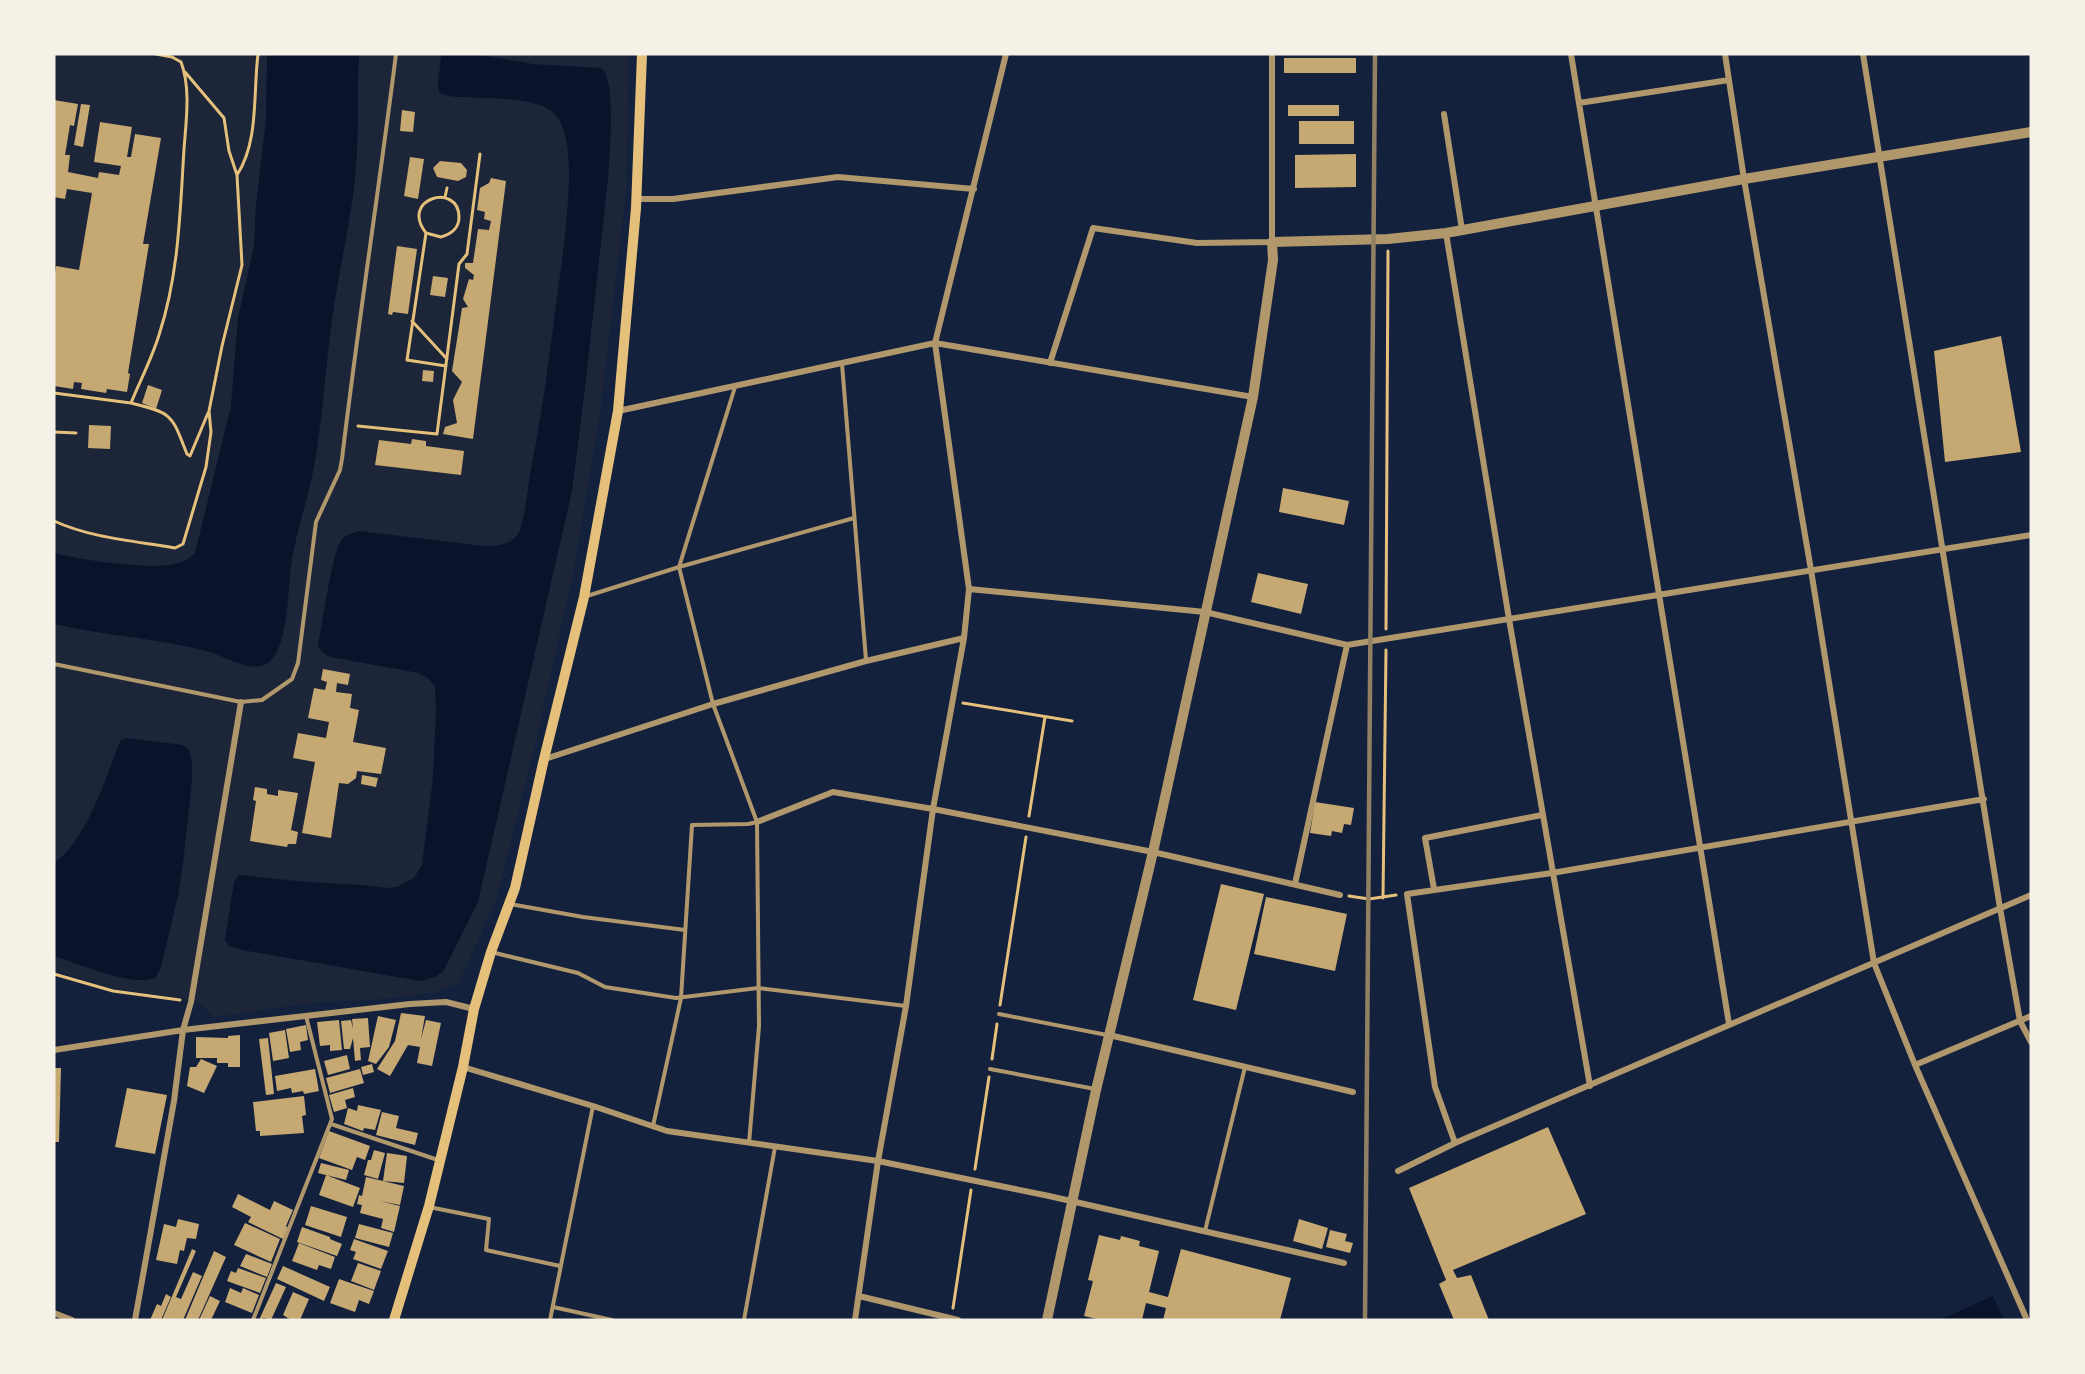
<svg xmlns="http://www.w3.org/2000/svg" width="2085" height="1374" font-family="'Space Grotesk',sans-serif">
<rect width="100%" height="100%" fill="#14213d"/>
<path fill="#1d2539" d="M54,54h575l-3,138 -25,214 -28,168 -38,171 -40,159 -37,79c-27,17 -111,17 -147,20 -32,4 -64,10 -97,14l-16,-16 -84,-12 -60,-20z"/>
<path fill="#0b132b" d="M267,54h92c-2,38 0,76 -3,113 -4,52 -17,102 -24,153 -6,45 -9,90 -16,135 -6,41 -22,79 -26,120 -2,21 -3,78 -24,89 -16,9 -40,-7 -56,-12 -51,-14 -104,-16 -156,-28v-71c28,7 94,17 121,11 9,-2 14,-5 20,-11l36,-147 7,-88 16,-72 2,-42 10,-85z
M443,54h31l59,10 68,4c16,10 8,91 7,111l-24,218 -12,94 -94,411 -35,70 -8,5 -15,4 -178,-31 -13,-4 -4,-6 9,-58 5,-7 68,7 57,3 22,3 11,-1 17,-9 8,-13 11,-87 3,-68 -1,-24 -6,-7 -10,-6 -89,-16 -8,-5 -4,-6c4,-19 14,-95 24,-107 4,-4 11,-6 17,-8l124,15c13,0 29,0 36,-14 6,-14 9,-46 12,-63 12,-59 19,-119 27,-179 5,-39 11,-79 11,-118 0,-16 -2,-39 -10,-53 -13,-23 -69,-20 -94,-22 -8,0 -19,0 -26,-5l-1,-9 3,-26z
M126,738l57,7 5,4 4,12v20l-9,82 -5,33 -17,71 -5,10c-21,12 -78,-14 -102,-21v-93c30,-19 52,-84 64,-117l3,-6z
M1993,1296l11,24h-65z"/>
<path fill="#c6a872" d="M1284,58h72v15h-72z
M54,100l24,4 -4,22 -4,-1 -5,30h5l-2,17 30,6 1,-6 20,3 2,-9 -27,-4 6,-40 32,5 -5,30h4l4,-23 26,4 -18,106h6l-21,129 2,1 -3,18 -20,-3 -1,4 -25,-4 1,-6 -8,-1 -1,7 -19,-3v-105l2,-15 23,4 13,-77 -25,-4 -2,10 -11,-2z
M81,104l9,1 -7,42 -9,-2z
M1288,105h51v11h-51z
M402,110l13,2 -2,20 -13,-1z
M1299,121h55v23h-55z
M1356,154v33l-61,1v-33z
M410,157l14,2 -6,40 -14,-3z
M440,161l21,2 6,7 -1,7 -8,4 -21,-4 -4,-9z
M491,178l15,3 -33,258 -30,-5 2,-7 12,-4 -4,-23 9,-18 -10,-11 10,-63 6,-1 -5,-8 6,-20 4,1 1,-5 -9,-7v-5h8l5,-34 11,1 2,-9 -7,-2 1,-7 -8,-2 3,-22 9,-5z
M397,246l20,3 -9,65 -15,-2 -1,3 -4,-1z
M433,276l15,2 -3,19 -15,-2z
M2001,336l20,116 -76,10 -11,-111z
M423,370l11,1 -1,11 -11,-1z
M148,385l14,5 -6,19 -14,-6z
M89,425l22,1 -1,23 -22,-1z
M412,439l14,2v5l38,5 -3,24 -86,-10 4,-25 32,4z
M1283,488l66,13 -5,24 -65,-13z
M1258,573l50,11 -7,30 -50,-12z
M323,669l27,5 -2,11 -11,-2 -1,9 16,2 -2,14 9,2 -6,32 33,6 -5,26 -24,-3 -1,7 -8,6 -9,-1 -8,55 -29,-5 13,-71 -22,-4 5,-25 28,5 3,-16 -21,-4 6,-30 11,2 2,-8 -6,-2z
M362,775l16,3 -2,9 -15,-3z
M255,787l12,2v5l11,2v-6l20,3 -7,37 7,2 -2,12h-8l-1,3 -37,-6 6,-40 -3,-1z
M1315,802l39,6 -3,17 -7,-1 -2,9 -10,-2 -1,5 -21,-3z
M1221,884l43,10 -28,116 -43,-10z
M1266,897l81,17 -12,57 -81,-17z
M401,1013l24,3 -4,23 5,-19 15,3 -9,43 -15,-3 3,-16 -12,-2 -18,31 -13,-7 18,-28z
M378,1016l18,4 -7,27 -13,17 -8,-3z
M368,1018l2,29 -10,1 1,12 -6,1 -2,-23 -3,11h-6l-3,-28 10,-1 2,9 -1,-10z
M339,1020l3,30 -12,1v-6l-10,1 -3,-24z
M306,1025l2,15 -8,2 1,8 -11,2 -4,-23z
M285,1030l4,28 -16,3 -4,-28z
M240,1035v32h-12v-4h-11v-5h-21v-21l32,1v-2z
M268,1038l6,56 -8,1 -7,-56z
M347,1055l3,14 -22,6 -4,-14z
M201,1059l16,7 -13,27 -17,-7 3,-19h6z
M372,1064l2,8 -11,3 -2,-8z
M54,1068h7l-2,74h-5z
M315,1069l4,22 -15,3 -1,-3 -11,2 -1,-5 -14,3 -2,-15z
M360,1069l4,14 -34,10 -4,-15z
M127,1088l40,7 -12,59 -40,-7z
M353,1088l2,9 -10,3 2,8 -13,4 -5,-17z
M304,1096l2,19 -4,1 2,17 -44,3v-5h-4l-3,-29z
M358,1105l23,5 -6,20 -11,-2 -1,3 -19,-7 4,-16 9,3z
M382,1112l17,4 -3,12 22,5 -3,12 -39,-10z
M1548,1127l38,87 -133,56 4,8 14,-3 18,45h-35l-15,-36 7,-4 -37,-92z
M329,1131l41,15 -5,14 -8,-3 -5,13 -33,-12z
M374,1150l11,3 -7,26 -14,-4 4,-15h3z
M387,1153l20,3 -3,27 -21,-2z
M321,1163l28,7 -3,10 -28,-7z
M326,1175l34,13 -7,19 -34,-12z
M366,1177l38,9 -4,19 -20,-4 20,5 -6,26 -13,-4 2,-9 -23,-6 2,-8 -5,-1 2,-9 3,1z
M238,1194l32,16 4,-9 19,9 -7,16 2,2 -5,11 -35,-17 3,-5 -19,-10z
M311,1206l36,11 -6,20 -36,-12z
M178,1219l21,5 -3,15 -9,-1 -3,13 -4,-1 -3,14 -21,-4 8,-36 12,3z
M1299,1219l29,9 -6,21 -29,-8z
M245,1223l35,16 -9,23 -37,-17z
M359,1224l34,9 -4,14 -34,-9z
M302,1227l28,10v2l12,5 -5,12 -40,-14z
M1330,1230l17,4 -2,7 8,2 -3,10 -24,-6z
M1099,1235l21,5 1,-4 19,5 -1,5 20,5 -10,41 19,5 13,-48 110,29 -11,42h-117l3,-12 -20,-5 -4,17h-41l-17,-4 9,-35 -5,-1z
M354,1239l34,12 -7,18 -28,-10 3,-7 -6,-2z
M299,1243l36,14 -4,12 -12,-4 -2,5 -25,-9z
M192,1249l4,2 -20,46 5,2 12,-27 9,4 -19,44h-21z
M214,1251l12,6 -28,63h-13z
M246,1254l26,10 -5,13 -27,-11z
M358,1263l23,8 -7,19 -23,-9z
M283,1266l47,21 -6,14 -47,-22z
M238,1268l28,10 -6,15 -33,-12 4,-10 5,2z
M339,1279l35,12 -5,13 -10,-4 -4,12 -25,-9z
M276,1283l10,4 -15,33 -7,-2 -5,2z
M230,1288l11,5 2,-5 16,7 -7,18 -27,-11z
M293,1292l16,7 -9,21h-9l-8,-5z
M166,1294l5,3 -10,23h-11l7,-16 4,2z
M210,1296l10,5 -9,19h-12z"/>
<g fill="none" stroke-linecap="round" stroke-linejoin="round">
<path stroke="#e5c07b" stroke-width="3" d="M237,175c22,-34 16,-81 21,-121
M445,197l2,-9
M426,233l15,4c10,-3 18,-8 18,-20 0,-35 -60,-19 -33,16l-19,127 39,6
M412,321l35,38
M54,393l77,10c9,-22 21,-45 28,-68 20,-61 21,-123 25,-186 2,-27 7,-61 -3,-87l-9,-5 -16,-3
M131,403c43,11 40,11 56,51l3,2 18,-43
M358,426l79,8 22,-170 8,-10 13,-100
M54,432l22,1
M54,521c37,17 81,20 121,27l8,-4 23,-77 5,-35 -2,-21 13,-65 20,-81 -5,-90 -8,-24 -5,-33 -39,-46
M1386,629l2,-378
M963,703l109,18
M1029,816l16,-99
M1349,896l20,3 27,-4
M1383,898l3,-248
M54,974l59,17 67,9
M1000,1005l26,-168
M992,1059l5,-35
M975,1169l14,-92
M953,1308l18,-118"/>
<path stroke="#b1986c" stroke-width="4" d="M842,364l24,296
M735,387l-56,180 34,137 44,118 2,204 -10,117
M587,596l92,-29 175,-49
M54,664l187,38 21,-2 30,-21 6,-16 18,-141 24,-52 2,-11c16,-135 37,-270 54,-405
M510,904l73,13 102,13
M491,952l87,21 27,14 71,11 82,-10 148,18
M999,1014l108,21
M990,1069l105,20
M331,1124l107,36
M653,1126l28,-128 11,-173 56,-1 9,-2
M429,1207l60,12 -3,31 74,16
M1205,1231l40,-164
M553,1307l59,13
M253,1320l79,-201 -26,-103
M550,1320l43,-214
M744,1320l31,-173"/>
<path stroke="#b1986c" stroke-width="6" d="M1571,54l158,970
M1725,54l19,125 67,391 63,393 41,102 112,255
M1863,54l137,854 20,113 11,21
M1579,103l150,-23
M1444,114l18,116
M637,199h36l165,-22 136,12
M1446,233l63,386 81,467
M1050,363l43,-135 104,15 75,-1v-188
M618,411l317,-68 318,54
M969,589l236,23 142,33 684,-110
M545,759l168,-55 153,-43 98,-23
M757,822l76,-30 100,17 220,43 187,43
M1295,884l52,-239
M1434,889l-9,-51 117,-23
M1109,1035l244,57
M54,1050l129,-20 227,-26 36,-2 28,7
M1915,1065l116,-49
M463,1067l130,39 74,25 211,30 171,35 295,67
M1455,1143l-20,-56 -28,-193 145,-21 432,-74
M1398,1171l57,-28 576,-248
M859,1296l99,24
M54,1313l18,7
M135,1320l39,-219 9,-71 8,-28 50,-300
M855,1320l23,-159 28,-155 27,-197 31,-171 5,-49 -34,-246 71,-289"/>
<path stroke="#b1986c" stroke-width="10" d="M1047,1320l49,-230 57,-238 100,-455 20,-137 -1,-18 116,-3 58,-6 298,-54 287,-47"/>
<path stroke="#e5c07b" stroke-width="10" d="M394,1320l35,-114 34,-139 11,-58 17,-57 24,-64 29,-129 40,-162 34,-186 18,-203 6,-154"/>
<path stroke="#918062" stroke-width="4.5" d="M1365,1320l10,-1266"/>
</g>
<rect width="2085" height="1374" fill="none" stroke="#f6f1e7" stroke-width="111"/>
</svg>
